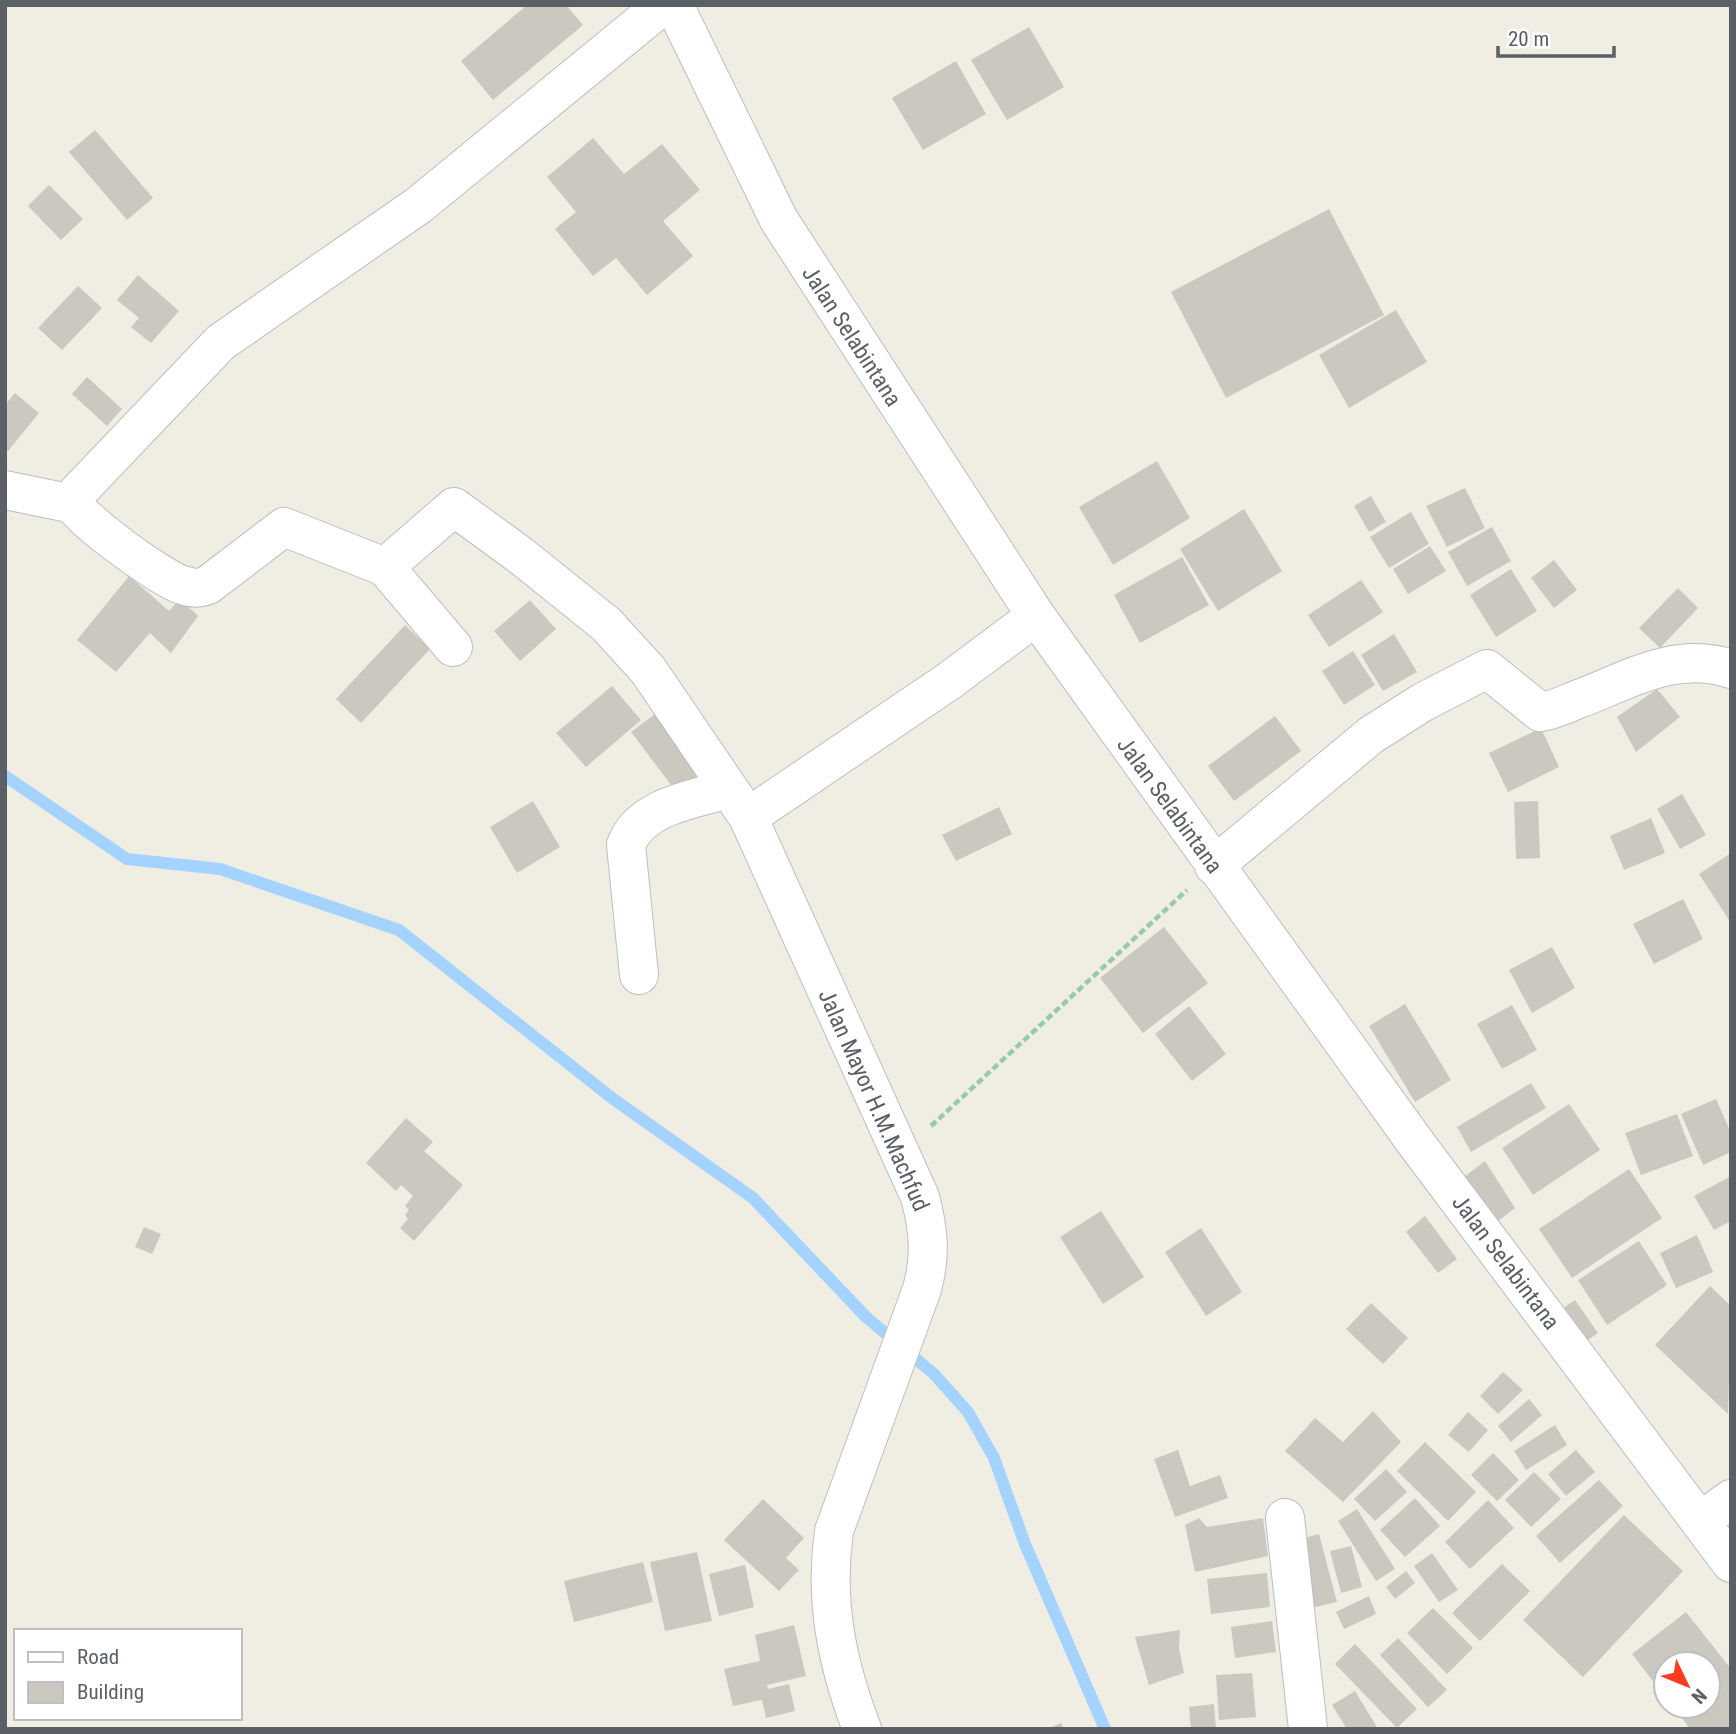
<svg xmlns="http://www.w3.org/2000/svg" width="1736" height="1734" font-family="'Roboto Condensed',sans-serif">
<rect width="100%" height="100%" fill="#f0eee3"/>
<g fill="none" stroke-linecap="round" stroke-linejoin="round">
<path stroke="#a4d3ff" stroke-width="12" d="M5,776l122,83 93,10 179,61 213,168 141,100 113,119 68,57 34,38 26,46 31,86 80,185"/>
</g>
<path fill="#cbc8c0" d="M527,5h39l17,20 -90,75 -32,-39z
M1029,27l35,60 -57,33 -36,-60z
M956,61l30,53 -63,36 -31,-52z
M95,130l58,68 -26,22 -58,-68z
M593,138l31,36 38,-30 38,46 -37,31 30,35 -46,39 -31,-37 -23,18 -38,-47 21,-17 -29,-35z
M49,185l34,34 -22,21 -33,-34z
M1329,209l55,106 -158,83 -55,-106z
M138,275l41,36 -28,32 -20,-16 8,-9 -22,-18z
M78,286l24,22 -40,42 -24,-22z
M1396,310l31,52 -78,46 -30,-53z
M87,377l35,32 -15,17 -35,-32z
M15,393l24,20 -31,38 -3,-3v-43z
M1157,461l33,57 -77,47 -34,-58z
M1465,488l20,40 -38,19 -21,-41z
M1371,496l15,26 -17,10 -15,-26z
M1244,509l38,62 -64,40 -38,-62z
M1411,512l18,32 -40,24 -19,-31z
M1492,527l19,34 -44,25 -19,-34z
M1430,546l16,25 -38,23 -15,-25z
M1182,557l27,48 -69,38 -26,-48z
M1554,560l23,30 -23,18 -23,-30z
M1511,569l26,42 -41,26 -26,-42z
M129,576l40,35 11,-12 18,17 -27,37 -21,-20 -34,39 -39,-32z
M1361,580l22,32 -54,35 -21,-32z
M1678,588l20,20 -38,40 -21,-20z
M530,600l26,29 -36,32 -26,-30z
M405,625l25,24 -69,74 -25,-24z
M1394,634l23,38 -34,19 -22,-36z
M1353,651l22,34 -31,20 -22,-34z
M612,686l29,34 -55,47 -30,-34z
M1657,689l23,28 -44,35 -19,-35z
M659,711l46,62 -27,21 -47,-62z
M1275,716l26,35 -67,50 -26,-35z
M1541,728l18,39 -51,25 -19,-39z
M1682,794l24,41 -26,14 -23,-40z
M533,801l27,46 -43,26 -27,-46z
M1538,801l2,57 -24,1 -2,-57z
M999,807l13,27 -56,27 -14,-26z
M1651,818l14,35 -41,17 -14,-34z
M1731,853v70l-32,-49z
M1683,899l20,40 -49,25 -21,-40z
M1164,927l44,56 -65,50 -43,-55z
M1552,947l23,41 -43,25 -23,-43z
M1405,1004l46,76 -36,22 -46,-76z
M1512,1005l25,45 -35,19 -25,-45z
M1189,1006l37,48 -34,27 -37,-47z
M1531,1083l15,25 -75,44 -14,-25z
M1716,1099l15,34v19l-28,13 -22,-51z
M1569,1104l31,46 -67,45 -31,-47z
M1677,1114l16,42 -52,19 -16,-42z
M406,1118l27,24 -9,9 39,34 -49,56 -14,-13 8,-9 -3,-4 4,-5 -4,-4 8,-10 -12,-11 -5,6 -30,-28z
M1485,1161l30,47 -23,18 -33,-45z
M1629,1169l33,49 -90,60 -33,-49z
M1731,1176v45l-17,9 -20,-34z
M1101,1211l43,66 -41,27 -43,-67z
M1425,1216l32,43 -19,14 -32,-41z
M144,1227l17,7 -9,20 -17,-7z
M1201,1228l41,64 -36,24 -41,-64z
M1697,1235l16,37 -37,16 -16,-35z
M1639,1241l28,44 -60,40 -29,-45z
M1710,1286l21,20 -3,108 -73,-69z
M1575,1300l23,33 -17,12 -22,-34z
M1371,1303l37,35 -25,26 -37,-35z
M1503,1372l20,18 -25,24 -18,-18z
M1529,1399l13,16 -31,27 -13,-16z
M1373,1411l28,31 -58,60 -58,-51 30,-33 28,24z
M1468,1412l20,18 -19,22 -21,-17z
M1555,1425l12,20 -41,25 -12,-19z
M1425,1442l51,50 -28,29 -51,-50z
M1178,1450l12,36 30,-11 8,23 -53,19 -21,-58z
M1576,1450l19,22 -29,24 -18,-22z
M1493,1453l26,27 -22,21 -26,-26z
M1386,1469l21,23 -32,29 -21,-22z
M1534,1472l27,27 -30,28 -26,-27z
M1599,1480l24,26 -63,57 -24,-27z
M1415,1498l25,28 -35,31 -25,-27z
M763,1499l41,39 -18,20 13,12 -20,21 -55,-51z
M1488,1500l26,28 -44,41 -25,-27z
M1357,1509l38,60 -19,12 -38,-60z
M1624,1515l59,56 -100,106 -60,-57z
M1199,1518l8,9 56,-9 5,38 -73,16 -10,-47z
M1319,1534l18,68 -30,7 -17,-67z
M1351,1546l11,41 -21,6 -11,-42z
M697,1552l15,69 -47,10 -15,-69z
M1432,1553l26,37 -19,12 -25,-36z
M643,1562l10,40 -79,20 -10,-41z
M1502,1564l28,27 -50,50 -28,-28z
M745,1565l9,42 -35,9 -10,-42z
M1406,1571l9,12 -20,16 -9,-12z
M1267,1573l3,34 -59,7 -4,-35z
M1369,1596l7,18 -32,15 -8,-17z
M1433,1608l40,40 -26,26 -40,-41z
M1686,1612l45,57v60h-41l-17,-23h35v-42h-42v34l-34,-44z
M1272,1621l4,31 -41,6 -4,-31z
M794,1625l12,51 -39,9 1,4 21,-5 6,27 -29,7 -4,-18 -29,6 -9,-37 36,-8 -5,-26z
M1180,1630l-1,18 5,25 -35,12 -14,-48z
M1398,1638l49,52 -19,17 -48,-52z
M1355,1644l62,65 -20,19 -62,-64z
M1252,1673l4,44 -37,3 -3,-45z
M1355,1691l23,38h-31l-15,-24z
M1214,1704l2,25h-25l-2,-22z
M1061,1723l3,6h-17z"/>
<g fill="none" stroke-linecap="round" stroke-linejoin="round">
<g stroke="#bbbec4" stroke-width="40">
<path id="minor" d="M674,5l105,215 257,396 382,530 313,417
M5,490l68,14
M385,567l-101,-40 -76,58c-9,4 -16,3 -26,0 -21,-7 -97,-62 -109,-81l3,-10 145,-152 198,-137 244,-200
M453,647l-68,-80 69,-60 66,48 86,69 42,46 100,147
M1214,866l157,-131 52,-33 64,-33 53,43c12,-1 24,-7 36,-12 51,-19 100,-50 155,-31
M639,975l-13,-130c14,-39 68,-46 103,-56
M1285,1518l23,211
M1701,1521l30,-22
M862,1729c-25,-65 -38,-128 -28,-198l88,-242c9,-33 7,-58 -2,-92l-172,-380 201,-136 87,-65"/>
</g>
<path stroke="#95cca7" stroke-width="4.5" stroke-dasharray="7 3.5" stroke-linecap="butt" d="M931,1126l256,-236"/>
<use href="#minor" stroke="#fff" stroke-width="38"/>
</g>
<g text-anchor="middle" stroke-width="5" stroke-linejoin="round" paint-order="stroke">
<g font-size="23" fill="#5b6066" stroke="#fff">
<text transform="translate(852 336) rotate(57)" y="8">Jalan Selabintana</text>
<text transform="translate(1170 805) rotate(54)" y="8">Jalan Selabintana</text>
<text transform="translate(874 1100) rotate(66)" y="8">Jalan Mayor H.M.Machfud</text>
<text transform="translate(1506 1262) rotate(53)" y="8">Jalan Selabintana</text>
</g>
</g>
<rect width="1736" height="1734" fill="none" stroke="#5b6066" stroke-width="14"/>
<rect x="14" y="1629" width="228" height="91" fill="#ffffff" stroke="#bdbfc2" stroke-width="2"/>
<rect x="28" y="1652" width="35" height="10" fill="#ffffff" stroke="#bdbfc2" stroke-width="2"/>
<text x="77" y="1664" font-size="21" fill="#5b6066">Road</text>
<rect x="28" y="1682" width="35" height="21" fill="#cbc8c0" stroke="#bdbfc2" stroke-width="2"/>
<text x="77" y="1699" font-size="21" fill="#5b6066">Building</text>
<g transform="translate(1687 1685) rotate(133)"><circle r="33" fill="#ffffff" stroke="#bdbfc2" stroke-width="2"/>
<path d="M0-5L12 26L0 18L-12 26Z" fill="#fa3c1f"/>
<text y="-10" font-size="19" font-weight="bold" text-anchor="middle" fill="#5b6066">N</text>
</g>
<path d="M1498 46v10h116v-10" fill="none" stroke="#5b6066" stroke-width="3.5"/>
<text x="1508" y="46" font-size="21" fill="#5b6066" stroke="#ffffff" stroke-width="5" paint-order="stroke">20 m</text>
</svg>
